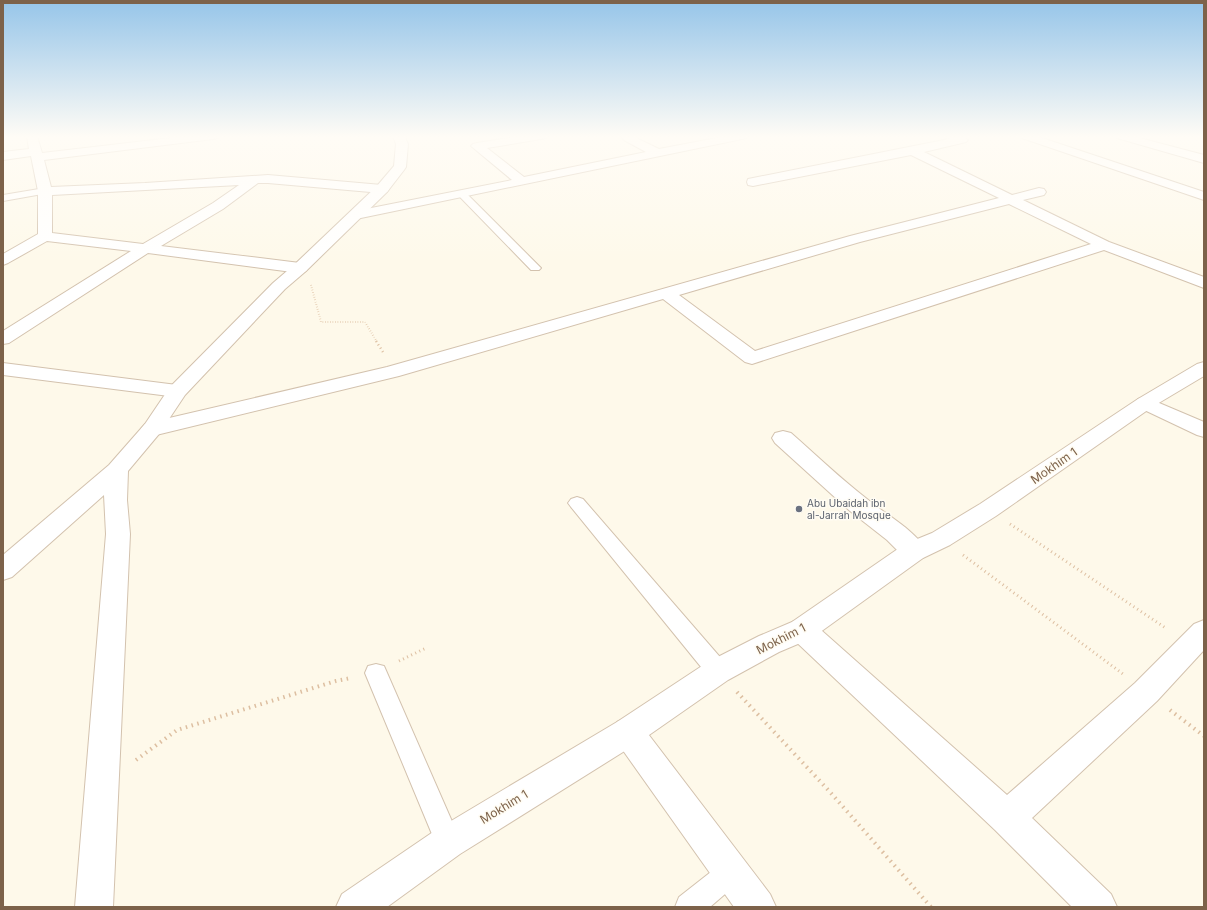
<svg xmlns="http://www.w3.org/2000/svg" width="1207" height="910" font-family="Inter,sans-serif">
<rect width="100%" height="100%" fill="#fef9ea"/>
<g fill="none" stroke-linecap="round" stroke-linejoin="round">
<g stroke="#d3c2ae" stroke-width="2">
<path id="service" d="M45,188l3,1 2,2 -2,2 -45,8v-6z
M462,191l3,1 76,76 -2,2h-8l-72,-74 -2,-2z
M577,497l6,2 143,165 3,7 -3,7 -8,2 -8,-2 -139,-171 -3,-4 3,-4z
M376,664l8,2 77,176 -4,9 -9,4 -9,-4 -74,-178 3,-7z
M730,860l9,4 4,9 -4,9 -29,25h-35l4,-10 42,-33z"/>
</g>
<g stroke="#d3c2ae" stroke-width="2">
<path id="pedestrian" d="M783,431l8,2c25,22 50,46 76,66 19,16 47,30 60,52l-4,7 -9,2 -9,-2 -18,-18 -37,-29 -75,-68 -3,-5 3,-5z"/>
</g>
<g stroke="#d3c2ae" stroke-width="2">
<path id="minor" d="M27,136h10l5,17 146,-17h31l-2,2 -4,1 -169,21 7,27 94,-4 123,-8 114,10 5,1 2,3 -2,3 -5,1 -114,-10h-10l-35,26 -62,37 139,17 6,2 2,3 -2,3 -6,2 -152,-20 -139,90 -6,1v-13l128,-80 -84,-10 -39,22 -5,2v-11l35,-20v-43l-7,-35 -28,4v-8l26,-3zM239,185l-26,18 -70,41 -91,-11v-38z
M522,136h25l-2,2 -4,1 -54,9 37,29 122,-25 -22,-12 -2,-2 2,-2h8l27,13 68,-13h21l-2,2 -4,1 -386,80 -5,-1 -2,-3 2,-3 5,-1 156,-31 -41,-34 2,-2 4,-1z
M945,136c7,0 17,-2 23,4l-2,2 -42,10 88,43 27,-7 5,1 2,3 -2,3 -21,5 86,42 95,35v11l-100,-38 -352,114 -7,-2 -82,-63 -264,77 -247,60 -7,-2 -4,-5 4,-5 7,-2 235,-55 463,-131 149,-38 -88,-43 -158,31 -5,-1 -1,-3 1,-3 5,-1 196,-39 -3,-1zM1009,204l82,40 -336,107 -76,-56 181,-53z
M1020,136h16l168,56v8l-182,-62z
M1115,136h17l72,19v8l-87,-25z
M3,363l174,22 7,2 3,4 -3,4 -7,2 -174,-22z
M1145,397l59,25v15l-7,-2 -59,-28 -3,-4 3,-4z
M802,618l10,4 195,173 128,-112 59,-59 10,-4v30l-47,51 -125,117 79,76 6,13h-45l-77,-77 -203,-192 -4,-8 4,-8z
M628,717l11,5 131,172 6,13h-42l-117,-165 -5,-10 5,-10z"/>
</g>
<g stroke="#d3c2ae" stroke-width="2">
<path id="tertiary" d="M393,136h11l4,8 -2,23 -2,3 -17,22 -81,79 -21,18 -100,106 -26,39 -31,37 -1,29 3,34 -17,373h-38l31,-373 -2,-39 -92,82 -9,3v-25l106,-90 36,-41 25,-37 103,-104 21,-18 83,-79 17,-20 2,-22z
M1204,362v14l-52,31 -156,109 -46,29 -27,13 -111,80 -33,14 -51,28 -89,62 -179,112 -73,53h-51l6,-13 94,-64 181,-108 91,-60 51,-26 33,-14 113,-78 27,-11 48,-29 158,-105 59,-35z"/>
</g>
<path stroke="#ddbfa1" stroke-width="2" stroke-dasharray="0.5 2" stroke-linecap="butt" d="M311,285l10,37h44l12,20"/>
<path stroke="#ddbfa1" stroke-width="2.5" stroke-dasharray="1 3" stroke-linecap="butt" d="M376,341l7,11"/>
<path stroke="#ddbfa1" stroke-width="3" stroke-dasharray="1 3.5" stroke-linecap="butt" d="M1010,524l157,105
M963,555l160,119
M399,661l27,-13"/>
<path stroke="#ddbfa1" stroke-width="4" stroke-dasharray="1.5 4.5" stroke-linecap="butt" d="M737,692l93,100 101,115
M1170,710l34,26
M136,760l41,-30 159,-49 15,-3"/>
<use href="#service" fill="#fff" fill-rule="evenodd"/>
<use href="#pedestrian" fill="#fff" fill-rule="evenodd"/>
<use href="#minor" fill="#fff" fill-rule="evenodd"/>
<use href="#tertiary" fill="#fff" fill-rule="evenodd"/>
</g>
<linearGradient id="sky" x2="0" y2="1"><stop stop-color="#96c5e9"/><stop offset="0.52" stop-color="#fffcf6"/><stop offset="1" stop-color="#fffcf6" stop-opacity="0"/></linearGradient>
<rect width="1207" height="263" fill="url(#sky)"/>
<circle fill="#6b7280" stroke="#fffcf3" stroke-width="1.5" cx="799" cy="509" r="4"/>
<g text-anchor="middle" stroke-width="3" stroke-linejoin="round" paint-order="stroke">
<g font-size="10" fill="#5b616d" stroke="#fffcf3" text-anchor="start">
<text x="807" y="507">Abu Ubaidah ibn<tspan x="807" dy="12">al-Jarrah Mosque</tspan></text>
</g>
<g font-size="12" fill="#7d624a" stroke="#fffcf3">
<text transform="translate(1054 466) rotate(-35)" y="4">Mokhim 1</text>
<text transform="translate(781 639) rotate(-27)" y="4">Mokhim 1</text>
<text transform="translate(504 807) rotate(-31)" y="4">Mokhim 1</text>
</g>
</g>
<rect width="1207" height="910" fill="none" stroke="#7d624a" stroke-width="8"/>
</svg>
